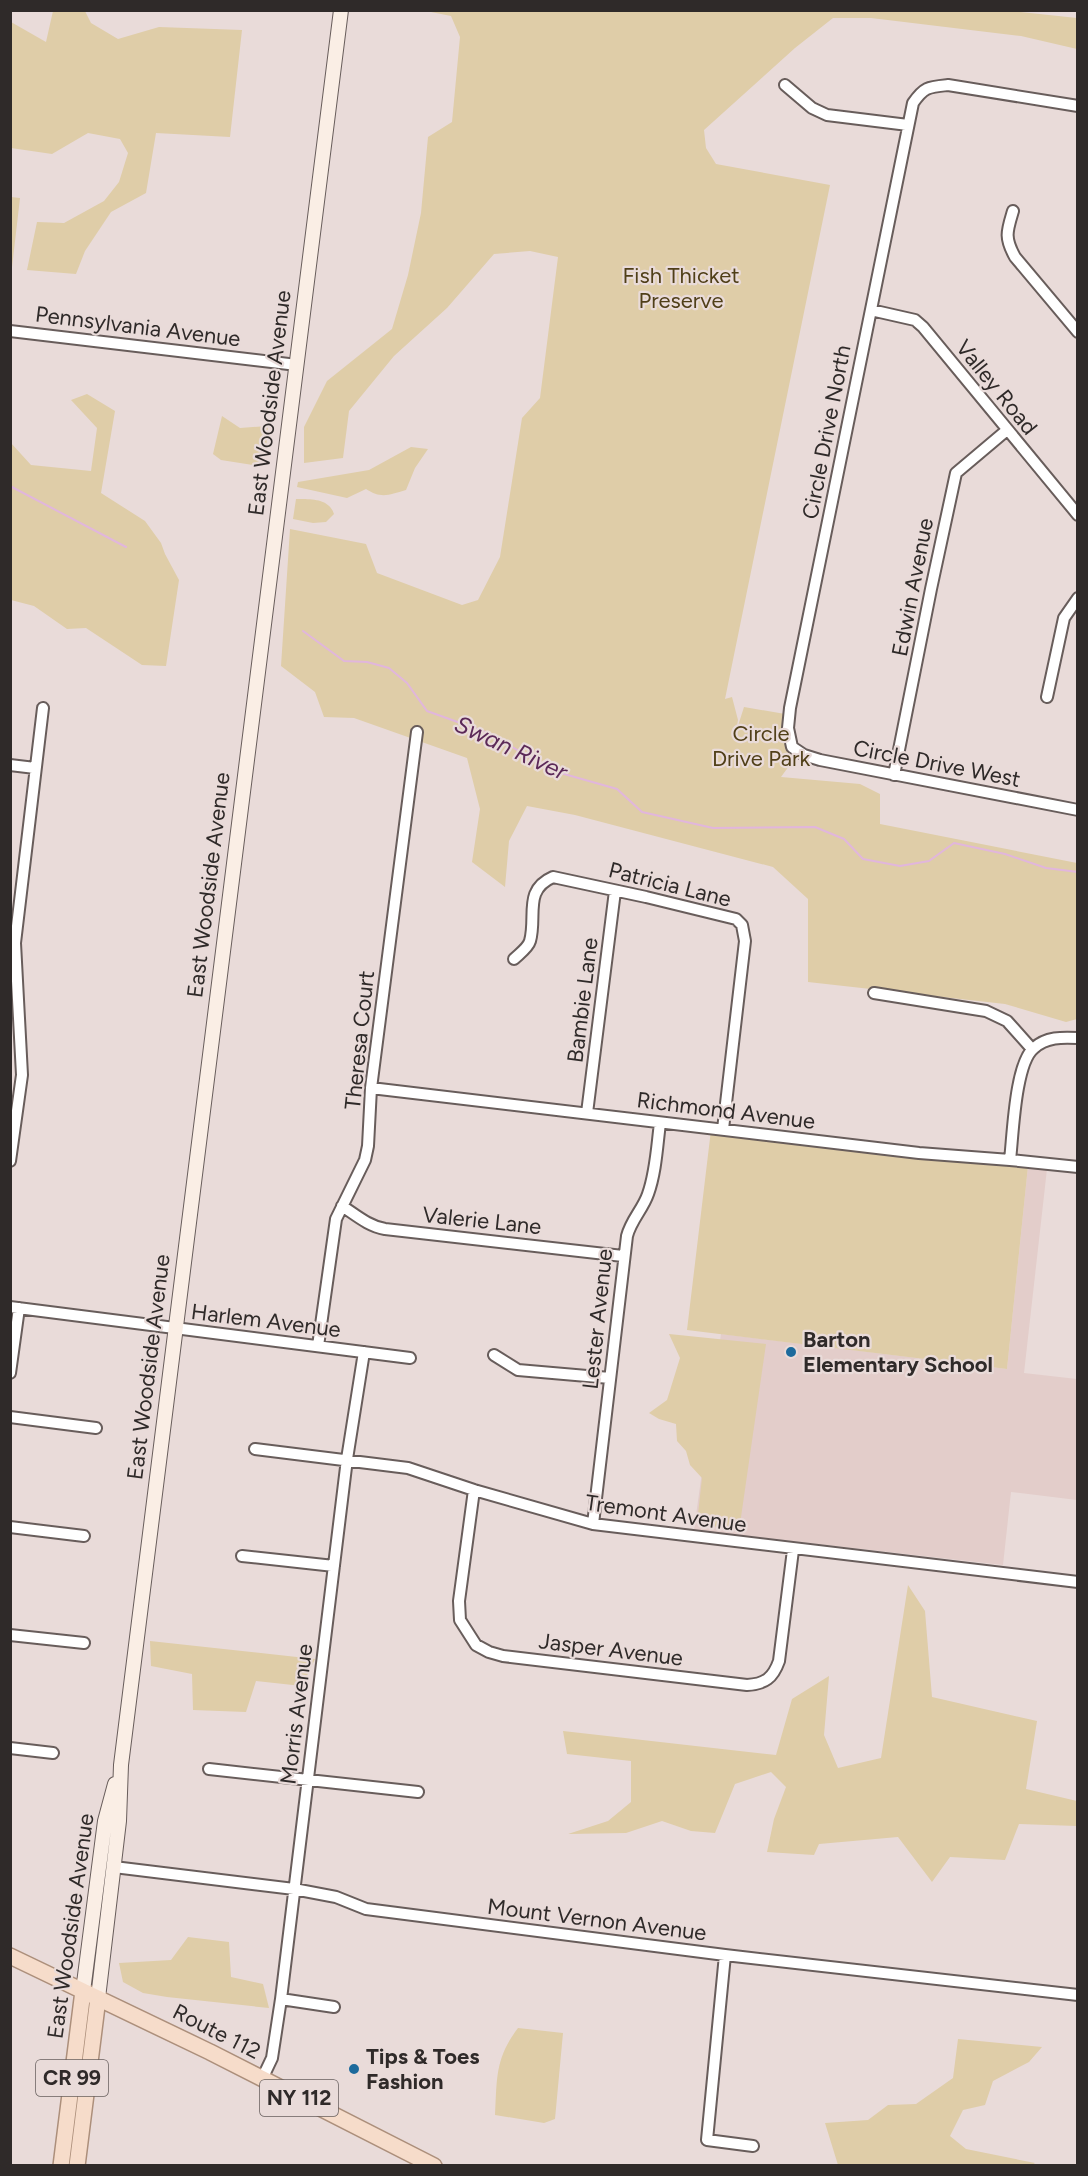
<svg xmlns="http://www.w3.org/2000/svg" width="1088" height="2176" font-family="Figtree,sans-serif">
<rect width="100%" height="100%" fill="#e9dbd9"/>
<path fill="#e3cdca" d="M1028,1166l19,3 -23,204 53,6v121l-66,-8 -8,73 -309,-35 27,-196 286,35z"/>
<path fill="#dfcda8" d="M1003,10l74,8v31l-56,-13 -150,-18h-38l-38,30 -91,82 2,18 10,16 114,21 -105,514 7,-2 6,23 -2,12 8,-25 41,7 12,41 -16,22 79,7 20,10v30l197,39v156l-11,3 -61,-18 -197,-22v-83l-35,-32 -198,-52 -48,-9 -18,35 -4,46 -33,-25 8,-53 -13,-51 -113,-40 -30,-1 -9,-25 -34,-26 9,-137 76,15 11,29 85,32 16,-5 22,-43 22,-139 18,-20 18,-141 -28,-6 -36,3 -47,54 -53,48 -45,55 -6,47 -39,5v-36l23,-46 65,-52 16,-54 13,-62 7,-76 24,-15 8,-85 -9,-21 -20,-4v-1z
M53,11h32l6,12 27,16 41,-12 83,3 -12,107 -74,-4 -10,60 -35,19 -26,39 -9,23 -49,-4 10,-48 27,1 40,-22 15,-19 9,-29 -8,-14 -32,-6 -36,21 -41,-6v-126l35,20z
M11,197l9,1 -9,78 -1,-79z
M87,394l28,17 -14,82 44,28 16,22 4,11 14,26 -13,86 -24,-1 -56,-37 -19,1 -33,-23 -23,-6v-157l20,22 60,6 6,-43 -26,-28z
M222,416l18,12 28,-2 -3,35 -6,5 -38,-6 -8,-6z
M411,447l17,2 -13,19 -9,22c-17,5 -25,9 -40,-1l-19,9 -50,-11 1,-5 71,-12z
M296,499c14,0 33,-1 38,15l-8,8 -13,1 -20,-4z
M711,1130l317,36 -21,203 -320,-39z
M669,1334l97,10 -27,187 -42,-8 5,-45 -12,-13 -4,-14 -9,-10 -1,-17 -17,-5 -10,-6 18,-13 13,-42z
M908,1585l17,26 7,86 105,24 -11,68 51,12v25l-58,-2 -14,36 -55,-3 -18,25 -34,-45 -79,7 -5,11 -47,-3 7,-33 12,-32 -15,-15 -36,12 -20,49 -24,-2 -29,-10 -36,12 -58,1 40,-13 23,-19v-41l-64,-7 -4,-23 213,24 16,-56 37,-23 -5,59 14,33 43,-10z
M150,1641l165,18 -13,27 -46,-5 -10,31 -53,-2 -1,-36 -41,-8z
M188,1937l41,5 2,35 32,7 6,24 -102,-11 -24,-4 -20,-11 -4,-19 52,-3z
M518,2028l45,5 -8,86 -11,4 -49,-8c2,-37 0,-57 23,-87z
M958,2039l84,8 -13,15 -36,19 -8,24 -22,5 -13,26 16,13 69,14 -4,3 -193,-1 -13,-42 43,-3 20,-15 28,-1 37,-26z"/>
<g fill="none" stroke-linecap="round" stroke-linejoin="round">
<path stroke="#e1b6dc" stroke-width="2" d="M10,486l116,61
M303,631l41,30 23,1 22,6 18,15 20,28 64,23 59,36 67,19 25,23 71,16 102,-1 29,12 19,20 37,7 29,-5 25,-18 51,11 41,14 32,4"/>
<g stroke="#685d5b" stroke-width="14">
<path id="minor" d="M785,85l27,23 15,7 81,10
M1078,106l-130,-21c-20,2 -24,2 -35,18l-123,605 -2,20 4,19 12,8 16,5 258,50
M1013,211c-6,20 -9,26 2,46l63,75
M871,310l44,10 8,7 155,188
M10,331l287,34
M1047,697l17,-79 14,-20
M10,765l25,3
M894,775l37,-186 25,-116 51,-43
M514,959c5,-5 14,-11 16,-18 7,-25 -7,-51 23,-64l93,20 90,22 6,6 3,16 -22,188
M874,993l112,18 21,10 25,28
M371,1088l548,65 91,7 68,7
M587,1113l28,-222
M1010,1160c3,-25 5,-97 24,-112 12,-11 28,-11 44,-10
M10,1161l12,-86 -7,-132 28,-235
M342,1206c14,9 26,20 43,23l238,27
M10,1307l400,51
M318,1346l18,-127 29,-59 3,-14 3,-58 46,-356
M494,1355l24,15 92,8
M10,1373l9,-65
M10,1417l86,11
M255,1449l153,19 66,22 119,34 485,58
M474,1490l-15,111 1,19 16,25 13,7 14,4 244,29c18,-1 26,-7 32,-24l14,-111
M593,1524l34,-288c4,-16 16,-27 21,-42 8,-22 9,-48 12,-71
M10,1527l74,9
M242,1556l92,10
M10,1635l74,8
M10,1748l43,5
M209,1769l209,23
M114,1867l180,22 42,8 30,12 359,46 353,40
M725,1955l-18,185 46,6
M281,1999l53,8
M262,2079l10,-21 9,-59 66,-540 17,-107"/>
</g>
<g stroke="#685d5b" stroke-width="16">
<path id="secondary" d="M83,1991l22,-170 10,-37
M98,1998l21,-177 2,-56 220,-1755"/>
</g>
<g stroke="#ac8f7b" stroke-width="18">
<path id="primary" d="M10,1956l200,96 224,114
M61,2166l22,-175
M77,2166l21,-168"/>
</g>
<use href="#minor" stroke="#fff" stroke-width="10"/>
<use href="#secondary" stroke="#faeee5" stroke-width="14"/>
<use href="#primary" stroke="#f6dcca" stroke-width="15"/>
</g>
<g fill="#1c6a9c" stroke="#e9dbd9" stroke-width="2">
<circle cx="791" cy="1352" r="6"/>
<circle cx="354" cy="2069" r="6"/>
</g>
<g text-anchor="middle" stroke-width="4.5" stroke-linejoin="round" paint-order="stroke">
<g fill="#e9dbd9" stroke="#675f5e" stroke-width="1.5">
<rect x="36" y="2060" width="72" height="36" rx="4.5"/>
<rect x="260" y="2080" width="78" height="36" rx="4.5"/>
</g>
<g font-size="21" font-weight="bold" fill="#2f2a29">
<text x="72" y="2085">CR 99</text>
<text x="299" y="2105">NY 112</text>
</g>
<g font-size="22" fill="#503f18" stroke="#e9dbd9">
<text x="681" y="283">Fish Thicket<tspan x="681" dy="25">Preserve</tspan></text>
<text x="761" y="741">Circle<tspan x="761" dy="25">Drive Park</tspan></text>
</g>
<g font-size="22" fill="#2f2a29" stroke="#e9dbd9">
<text transform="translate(138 326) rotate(7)" y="8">Pennsylvania Avenue</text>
<text transform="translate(997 387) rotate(51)" y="8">Valley Road</text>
<text transform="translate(269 403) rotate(-83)" y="8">East Woodside Avenue</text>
<text transform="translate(826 432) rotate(-79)" y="8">Circle Drive North</text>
<text transform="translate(912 587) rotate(-79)" y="8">Edwin Avenue</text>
<text transform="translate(937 763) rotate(11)" y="8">Circle Drive West</text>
<text transform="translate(670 884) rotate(14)" y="8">Patricia Lane</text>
<text transform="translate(208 885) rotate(-83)" y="8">East Woodside Avenue</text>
<text transform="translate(582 1000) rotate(-83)" y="8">Bambie Lane</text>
<text transform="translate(359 1040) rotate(-84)" y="8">Theresa Court</text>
<text transform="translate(726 1110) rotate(7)" y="8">Richmond Avenue</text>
<text transform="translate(482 1220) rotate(6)" y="8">Valerie Lane</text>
<text transform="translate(597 1319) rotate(-84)" y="8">Lester Avenue</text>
<text transform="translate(266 1320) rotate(7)" y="8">Harlem Avenue</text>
<text transform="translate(148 1367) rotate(-83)" y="8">East Woodside Avenue</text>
<text transform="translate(666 1513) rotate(8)" y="8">Tremont Avenue</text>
<text transform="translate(611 1649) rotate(7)" y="8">Jasper Avenue</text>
<text transform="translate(296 1714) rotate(-83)" y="8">Morris Avenue</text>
<text transform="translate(597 1919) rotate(7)" y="8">Mount Vernon Avenue</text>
<text transform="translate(70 1926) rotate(-82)" y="8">East Woodside Avenue</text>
<text transform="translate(217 2031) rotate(27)" y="8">Route 112</text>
</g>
<g font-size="22" font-weight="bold" fill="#2f2a29" stroke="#e9dbd9" text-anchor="start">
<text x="803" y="1347">Barton<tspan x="803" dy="25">Elementary School</tspan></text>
<text x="366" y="2064">Tips &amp; Toes<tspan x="366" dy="25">Fashion</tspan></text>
</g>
<g font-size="24" font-style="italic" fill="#5c2958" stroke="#e9dbd9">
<text transform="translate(511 748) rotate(25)" y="8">Swan River</text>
</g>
</g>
<rect width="1088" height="2176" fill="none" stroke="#2f2a29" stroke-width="24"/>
</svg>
